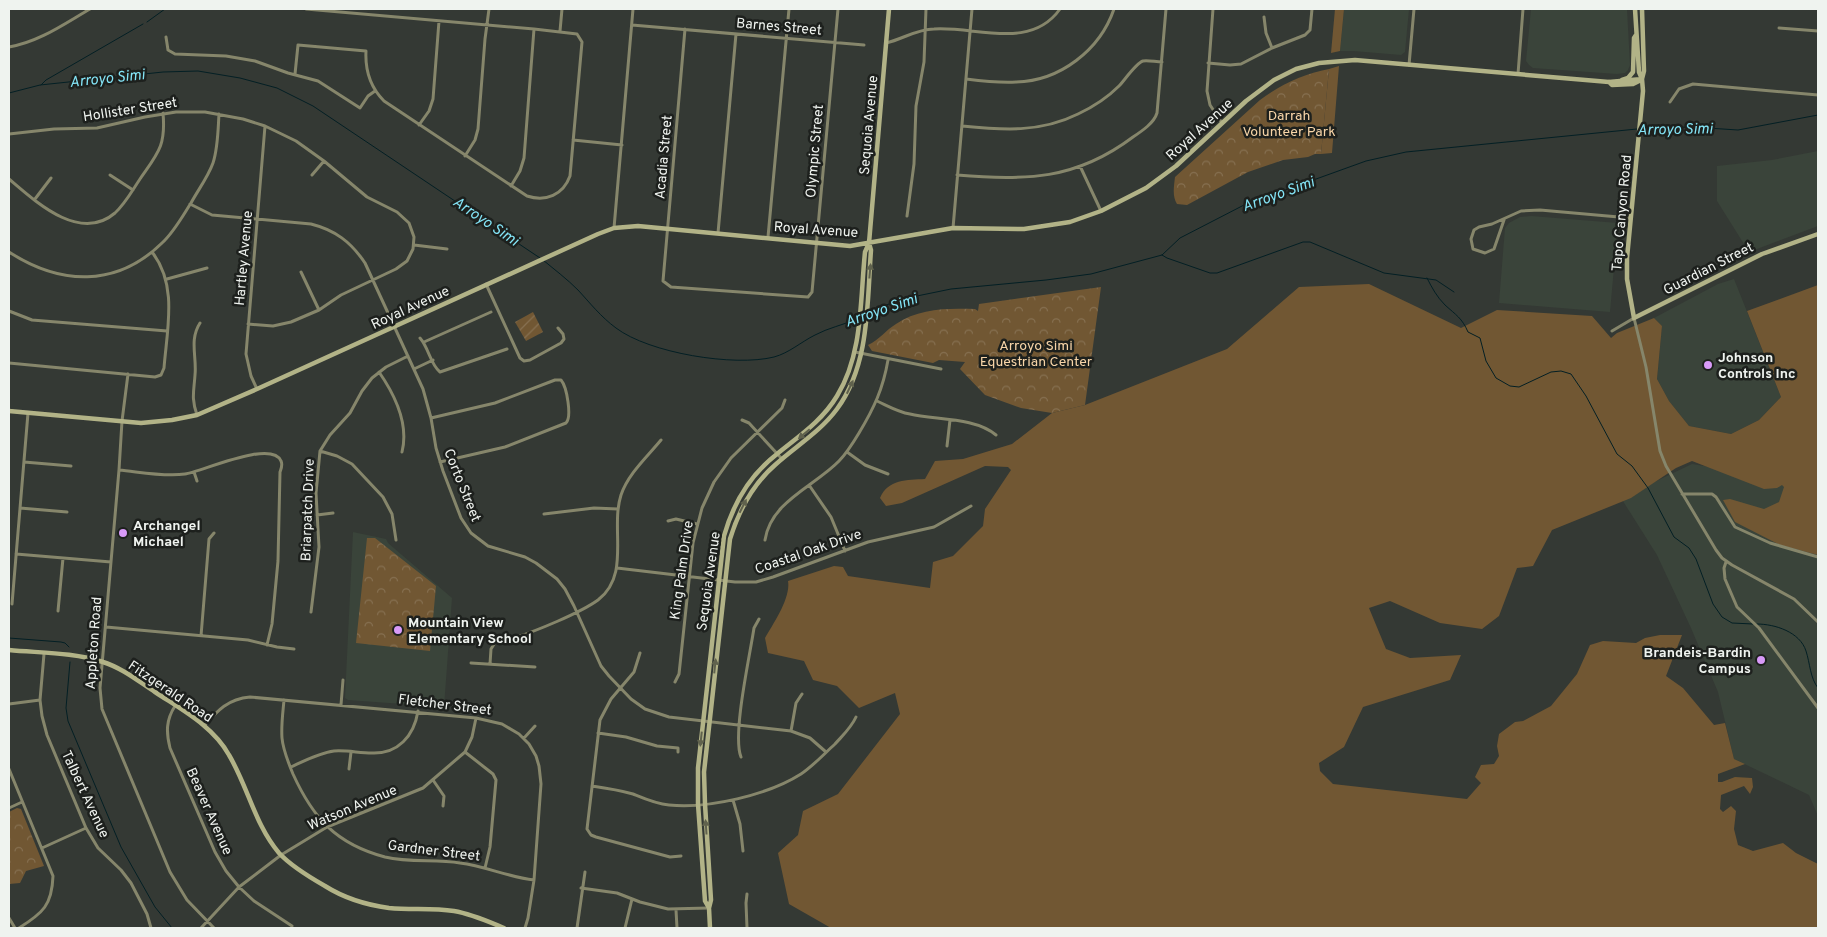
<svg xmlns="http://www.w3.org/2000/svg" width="1827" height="937" font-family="Overpass,sans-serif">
<defs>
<pattern id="park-crowns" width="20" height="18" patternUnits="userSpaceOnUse" patternTransform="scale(1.25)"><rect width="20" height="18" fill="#715733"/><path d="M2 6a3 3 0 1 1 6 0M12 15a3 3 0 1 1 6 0" fill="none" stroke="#867051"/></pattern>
<pattern id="garden-furrows" width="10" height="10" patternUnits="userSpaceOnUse" patternTransform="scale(1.25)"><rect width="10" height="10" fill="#715733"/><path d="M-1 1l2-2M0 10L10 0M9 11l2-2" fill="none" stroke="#867051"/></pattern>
</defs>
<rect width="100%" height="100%" fill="#343934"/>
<path fill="#3a443a" d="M1344,9h65l-4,43 -4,3 -48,-4h-13z
M1531,9h96l3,56 -2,5 -3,3 -8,1 -84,-6 -4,-3 -3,-4z
M1818,151v75l-69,26 -32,-51v-35l55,-6z
M1531,216l87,7 -8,89 -111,-9 6,-75 4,-5 11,-6z
M1734,279l47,118 -22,23 -28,14 -42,-8 -20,-25 -12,-22 5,-53 -8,-8 64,-34z
M1692,464l85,14 10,3 31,72v263l-9,-21 -75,-36 -16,-67 -27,-64 -34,-73 -36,-57z
M353,532l33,7 2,4 64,55 -8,109 -96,-7 -3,-2z"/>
<path fill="#715733" d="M1335,9h9l-4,42 -9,2z
M1339,66l-7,87 -11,1 8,-85z
M1369,284l92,44 36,-18 95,6 19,22 6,-5 37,-15 8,8 -5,53 12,22 20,25 42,8 28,-14 22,-23 -34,-86 71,-26v270l-38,-10 -45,-23 -12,-22 7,-1 34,10 15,-7 5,-15 -2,-2 -5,3 -13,1 -72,-28 -16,7 -45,30 -79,32 -19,36 -16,2 -18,48 -17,13 -42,-6 -50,-22 -21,7 17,41 24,9 51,-3 -11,25 -87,27 -19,40 -25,16 1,8 13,13 134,15 14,-16 -6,-6 6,-12 13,-1 5,-8 -2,-10 2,-12 16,-12 8,-1 28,-15 26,-32 13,-29 13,-4 33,2 9,-5 15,-3h22l-16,41 17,12 31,37 11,-2 9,36 11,5 -27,10v8h4l13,-5 17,1 1,9 -3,7 -6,-8 -23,9 -1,14 3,3 8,-6 5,5 -2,18 4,16 15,6 30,-8 13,10 22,11v64h-987l-42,-24 -11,-51 20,-18 5,-24 35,-17 62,-80 -5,-21 -36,15 -22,-22 -24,-6 -9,-19 -36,-8 -3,-15c8,-14 26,-40 23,-57l46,-15 9,1 5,9 82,12 3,-26 20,-6 30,-30 2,-17 26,-39 -3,-3 -23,-1 -83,37 -16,3 -6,-8c8,-19 27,-18 45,-19l10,-18 28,-2 49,-15 40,-31 33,-8 142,-56 72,-62z"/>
<path fill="url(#park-crowns)" d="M1329,69l-8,85h-6l-7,3 -25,3 -35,12 -61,33 -10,-1c-5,-8 -3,-18 -2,-27l85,-77c21,-16 44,-26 69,-31z
M1101,287l-16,118 -33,8 -31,-5 -36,-13 -25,-26 5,-7 -26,-2 -6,3 -61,-12 -4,-6c11,-5 18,-15 28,-21 23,-16 52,-16 79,-15l3,2 1,-7z
M367,538h8l61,48 -6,65 -74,-8z
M17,808l4,1 23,57 -18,5 -6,12 -11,1v-72z"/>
<path fill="url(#garden-furrows)" d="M533,312l10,20 -17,9 -11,-19z"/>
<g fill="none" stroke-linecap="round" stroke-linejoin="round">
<path stroke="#031f24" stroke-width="1" d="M147,22l18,-13
M41,85l5,-5 97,-56
M9,93l31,-8 123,-13 35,-1 42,7 37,10 36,18 227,152
M1641,128l51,-1 46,3 80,-15
M1162,255l5,3 43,15h7l86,-31h7l74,31 52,7 18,12
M543,260c12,10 24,19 35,30 12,13 23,27 38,38 33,25 118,39 158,29 15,-4 27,-15 41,-22 13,-7 28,-10 42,-16
M1427,278c5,10 10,19 18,27 11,10 17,13 23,27l12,6 6,23 10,17 14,8 9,1 32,-15 10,-1 10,3 15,22 31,58 15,12 16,22 26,49 15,11 7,11 17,45 9,13 10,6 21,1
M868,314l25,-12 19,-5 39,-8 95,-9 45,-6 71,-19 18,-17 64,-33 122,-44 40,-9 231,-23
M1757,624c18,0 43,8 49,27 4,12 4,27 12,37
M9,638l52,4 4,1 4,4
M70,662l-4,46 2,13 53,126 34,60 17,21"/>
<path stroke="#86866b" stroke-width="3" d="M1213,9l-6,82 3,14 12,18
M1264,17l2,16 6,15
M632,25l232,20
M1779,28l39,3
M685,29l-22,252 8,6 137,10 4,-5 26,-283
M560,31l2,-22
M166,37l2,13 7,4 51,2 29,5 33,12 30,8 42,27 8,-12 7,-5
M886,43c17,-4 31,-14 48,-14 42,-3 96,22 126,-20
M9,47c30,-5 55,-23 81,-38
M1208,63l22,2 11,-1 31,-16 33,-13 5,-5 2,-21
M1409,65l5,-56
M295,74l3,-29 68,6c-1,19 5,37 18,50l143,95c19,6 36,-1 43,-20l12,-134 -5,-8 -43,-5 -228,-20
M1518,74l5,-65
M966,79c16,2 33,4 50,3 44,-1 84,-32 98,-73
M1670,102l9,-13 14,-5 125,11
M419,125l10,-14 4,-12 6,-78
M962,126c40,4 78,7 116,-12 15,-7 29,-16 41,-28 5,-5 17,-23 24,-25 5,-1 13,1 19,1
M9,134l45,-5 43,-1 48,-11 31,-5h29l38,7 22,7 31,15 28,20 43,36 30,15 12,11 5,14 -1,12 -6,12 -11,8 -55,26 -22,15 -28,12 -18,4 -25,-2
M573,140l49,5
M465,156l10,-16 3,-11 7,-90 4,-30
M1080,166l21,45
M110,175l23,15
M312,175l12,-14
M957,175c68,6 119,5 176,-38 9,-6 21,-14 24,-24l9,-104
M9,179c27,23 71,64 106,34 10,-9 17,-22 25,-34 18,-26 26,-33 23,-66
M511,186l9,-15 4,-13 10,-129
M35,199l16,-21
M190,204l22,11 99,9c24,6 40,18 54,39l58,126 8,29 5,30 7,23 18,47 10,15 17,13 37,11 11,6 21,16 8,10 9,17 27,60 8,10 22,23 14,10 24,8 122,14 19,7 16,14
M907,216l7,-52 2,-58 8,-44 2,-53
M1504,220l-10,29 -9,4 -12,-4 -2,-10 3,-9 5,-3 13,-3 29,-13 19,-1 90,8
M614,228l19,-219
M953,228l19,-219
M718,233l18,-199
M768,237l21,-228
M414,245l33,4
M9,252c51,33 107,36 153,-9 12,-11 20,-26 29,-40 7,-13 17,-26 22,-40 5,-15 5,-33 6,-49
M301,272l18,38
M167,279l40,-11
M486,284l34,74 4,3 6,-1 31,-17 3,-4 -1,-5 -5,-6
M9,311l23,9 135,11
M1612,331l22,-13 12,49 14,84 6,15 50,84 6,8 10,7 62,34 24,23
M420,338c9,10 10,26 20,34l67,-23
M424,342l67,-30
M855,352l86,17
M9,363l146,14 6,-2 3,-7c3,-39 14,-83 -12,-116
M414,369l19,-9
M379,372c16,23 30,52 23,80
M128,374l-6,47 -3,49 -19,218 2,21 68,163 17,28 27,28
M257,389l-6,-13 -5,-22 19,-228
M877,401c11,5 21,11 33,13 25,6 65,3 86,21
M197,415c-6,-17 -3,-24 -2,-40 2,-18 -6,-35 5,-52
M431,418l64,-15 60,-23h6c6,7 11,37 5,43l-61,24 -65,15
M742,420l7,3 33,36
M947,446l3,-26
M320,451l17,5 15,8 31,33 9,17 4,26
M847,452l18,13 23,9
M24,462l47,4
M119,470c21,2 45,7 66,4 16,-2 87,-35 96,-13 2,4 0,8 -1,11l-2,89 -6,63 -5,21
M194,472l3,9
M809,485l22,32 14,34
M1682,494h30l4,3 19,30 35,16 48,14
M20,508l47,4
M544,514l50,-6 24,1
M317,515l16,-2
M668,521l8,-2 21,5
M765,540c6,-39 50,-54 74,-79 8,-8 14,-18 20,-28 15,-25 24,-44 29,-73
M16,554l95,8
M1726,562l-2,6 1,11 12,28 22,21 59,80
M617,568l118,14h21l17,-5 95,-35 66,-15 37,-21
M12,604l16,-191
M58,611l5,-53
M311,612l8,-65 -3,-54 4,-42 10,-16 20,-22 12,-22 10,-13 14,-11 22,-11
M106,627l142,13 29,7 17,2
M201,636l8,-97 5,-6
M640,653l-6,19 -23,27 -11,21 -13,109 4,6 5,2 74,20 11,-1
M44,654l-4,46 2,16 5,19 39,93 12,20 23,22 10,13 16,31 4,14
M471,663l64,4
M490,664l1,-15 5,-8c6,-2 12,-1 18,-3 22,-7 66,-25 84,-38 33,-25 12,-71 23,-105 7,-21 26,-38 40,-55
M675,682l4,-8 14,-131 9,-35 12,-26 17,-24 51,-50 3,-8
M284,700c-1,12 -3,25 -2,38 1,12 6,24 11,36 20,44 43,70 92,83 25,6 50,2 75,6 25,3 48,14 74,17
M9,704l31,-4
M341,705l2,-25
M175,706c-9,14 -9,26 -5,42l45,104 11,19 13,16 15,14 38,25
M204,726c14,-16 24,-27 46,-29l226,21 26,6 17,10 10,10 7,12 3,10 2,18 -7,96 -6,38 -3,10
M791,731l5,-28 6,-9
M598,733l28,4 31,9 21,2v4
M524,738l11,-12
M465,752l28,22 3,6 -6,67 -5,21
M741,757c-9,-22 9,-102 13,-129l5,-9
M291,767c13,-6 28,-14 43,-16 13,-1 25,2 38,2 26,1 42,-17 46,-42
M9,769l44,107c-1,29 -10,37 -34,52
M349,769l2,-17
M433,780l11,16 -1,10
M592,786c14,2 27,4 41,8 12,5 23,10 36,11 39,4 99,-10 132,-31 12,-8 23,-20 34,-30 8,-9 16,-16 21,-27
M733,800l7,24 3,27
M9,808l13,-6
M42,848l44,-20
M581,888l36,5 23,9 28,7 41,-1
M676,910l1,18
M9,918l6,10
M201,928l38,-41 42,-32 46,-28 96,-39 42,-36 7,-15 4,-19
M577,928l8,-56
M625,928l7,-29
M747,928l-1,-25 1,-9"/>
<path stroke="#b2b387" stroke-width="4.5" d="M1635,9l4,63 3,7 1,12 -16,167v21l7,39 128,-64 56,-20
M1642,79l2,-8 -2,-62
M1622,80l6,-2 5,-6 1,-34 2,-3
M1609,82l3,3 21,-1 8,-4
M9,411l132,12 31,-3 25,-5 60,-26 341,-155 16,-6 24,-2 212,20 103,-18 71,1 46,-7 31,-11 45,-23 30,-22 70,-65 28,-21 22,-11 23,-6 36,-3 254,22 33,-3
M9,650c30,3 64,2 94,12 19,6 35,19 52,30 27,18 58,34 74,63 19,32 26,70 50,98 11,12 32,25 46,33 19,12 42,19 64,22 22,2 43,0 65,3 18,3 33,10 50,17
M709,908l-4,-7 -7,-97v-36l26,-232c9,-32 26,-61 53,-82 22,-18 45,-33 60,-58 26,-42 23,-96 28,-144l4,-9 20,-234
M710,928l-1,-20 2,-8 -6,-96 -1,-32 26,-233c9,-29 22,-54 45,-74 21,-19 45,-33 62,-56 33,-45 30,-106 34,-159l-2,-7"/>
</g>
<defs><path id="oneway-solid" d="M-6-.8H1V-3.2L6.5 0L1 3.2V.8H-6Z" transform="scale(1.25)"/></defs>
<g fill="#60624d">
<use href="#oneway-solid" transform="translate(870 271) rotate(-85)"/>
<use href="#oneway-solid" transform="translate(850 387) rotate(-65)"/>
<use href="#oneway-solid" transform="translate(804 434) rotate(140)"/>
<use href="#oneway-solid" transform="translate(743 506) rotate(-63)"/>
<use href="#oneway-solid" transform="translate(715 666) rotate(-84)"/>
<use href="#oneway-solid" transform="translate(701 739) rotate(96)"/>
<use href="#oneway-solid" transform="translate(706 827) rotate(-94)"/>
</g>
<g fill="#d89af8" stroke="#1d201d" stroke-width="2">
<circle cx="1708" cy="365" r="5"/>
<circle cx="123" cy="533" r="5"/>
<circle cx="398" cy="630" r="5"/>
<circle cx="1761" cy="660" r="5"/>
</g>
<g text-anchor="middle" stroke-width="5" stroke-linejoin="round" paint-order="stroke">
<g font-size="14" fill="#eff3ef" stroke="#1d201d">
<text transform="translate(779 26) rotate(5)" y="5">Barnes Street</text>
<text transform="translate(130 109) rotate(-9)" y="5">Hollister Street</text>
<text transform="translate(868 125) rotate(-85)" y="5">Sequoia Avenue</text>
<text transform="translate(1199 129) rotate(-42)" y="5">Royal Avenue</text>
<text transform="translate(814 151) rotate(-85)" y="5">Olympic Street</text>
<text transform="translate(663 157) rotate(-85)" y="5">Acadia Street</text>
<text transform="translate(1621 213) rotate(-85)" y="5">Tapo Canyon Road</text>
<text transform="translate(816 229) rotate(4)" y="5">Royal Avenue</text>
<text transform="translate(243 258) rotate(-85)" y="5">Hartley Avenue</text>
<text transform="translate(1708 268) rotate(-27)" y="5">Guardian Street</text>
<text transform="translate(410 307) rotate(-25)" y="5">Royal Avenue</text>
<text transform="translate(463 485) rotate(68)" y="5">Corto Street</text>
<text transform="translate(307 510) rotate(-88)" y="5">Briarpatch Drive</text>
<text transform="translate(808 551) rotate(-19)" y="5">Coastal Oak Drive</text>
<text transform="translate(681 570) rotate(-82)" y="5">King Palm Drive</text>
<text transform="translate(708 581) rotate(-82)" y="5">Sequoia Avenue</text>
<text transform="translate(93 643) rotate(-86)" y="5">Appleton Road</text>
<text transform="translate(171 691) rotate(34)" y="5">Fitzgerald Road</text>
<text transform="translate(445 704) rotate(7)" y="5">Fletcher Street</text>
<text transform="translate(86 794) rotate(65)" y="5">Talbert Avenue</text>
<text transform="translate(352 807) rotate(-23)" y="5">Watson Avenue</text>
<text transform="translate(210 811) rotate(66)" y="5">Beaver Avenue</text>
<text transform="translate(434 850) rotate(7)" y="5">Gardner Street</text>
</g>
<g font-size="14" fill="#f8d5a8" stroke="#1d201d">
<text x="1289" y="120">Darrah<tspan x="1289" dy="16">Volunteer Park</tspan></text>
<text x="1036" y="350">Arroyo Simi<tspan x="1036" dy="16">Equestrian Center</tspan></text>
</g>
<g font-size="14" font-weight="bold" fill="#eff3ef" stroke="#1d201d" text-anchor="start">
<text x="1718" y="362">Johnson<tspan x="1718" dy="16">Controls Inc</tspan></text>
<text x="133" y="530">Archangel<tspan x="133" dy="16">Michael</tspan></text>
<text x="408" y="627">Mountain View<tspan x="408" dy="16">Elementary School</tspan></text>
<text x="1751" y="657" text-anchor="end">Brandeis-Bardin<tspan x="1751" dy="16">Campus</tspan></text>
</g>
<g font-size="15" font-style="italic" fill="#84e5f7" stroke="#1d201d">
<text transform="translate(107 78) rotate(-6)" y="5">Arroyo Simi</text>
<text transform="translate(1675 129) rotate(-1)" y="5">Arroyo Simi</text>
<text transform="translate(1278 194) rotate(-20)" y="5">Arroyo Simi</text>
<text transform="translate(486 221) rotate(34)" y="5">Arroyo Simi</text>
<text transform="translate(881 310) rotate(-19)" y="5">Arroyo Simi</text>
</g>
</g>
<rect width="1827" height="937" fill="none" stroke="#eff3ef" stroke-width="20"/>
</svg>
